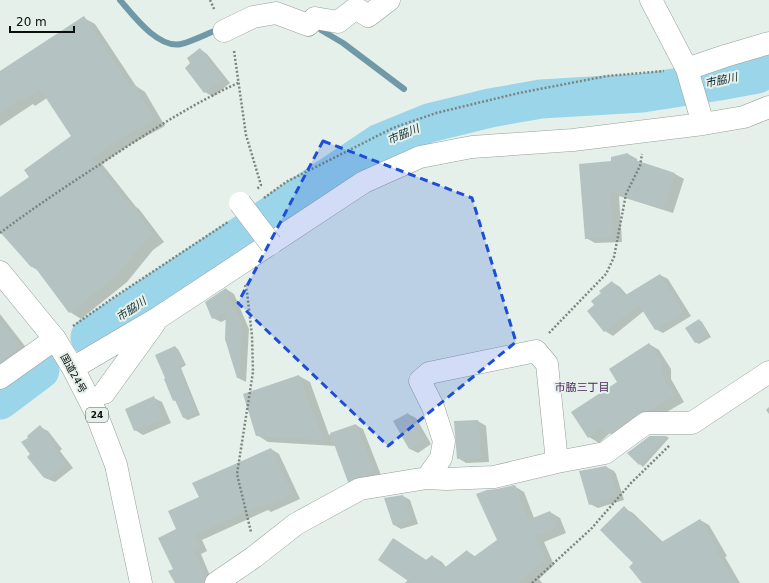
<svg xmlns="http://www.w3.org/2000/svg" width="769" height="583" font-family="'DejaVu Sans','Noto Sans JP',sans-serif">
<rect width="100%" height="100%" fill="#e4f0e9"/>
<path fill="#0003" d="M84,18l11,6 41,62 9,6 20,34 -37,20 -26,18 34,43 3,2 25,33 -11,8 -26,32 -46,37 -11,-7 -31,-41 -7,-4 -32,-36v-32l30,-22 42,-40 -25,-39 -12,8 -2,-2 -33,22v-54z
M200,49l7,5 23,29 -17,14 -8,-5 -19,-24 6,-5z
M628,154l9,5v3l38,12 9,5 -11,34 -54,-17 3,46 -27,1 -9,-5 27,-76z
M660,275l8,4 23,37 -28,17 -8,-4 -11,-18 -31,25 -8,-5 -10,-26 17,-23 8,5 7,8z
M226,289l8,5 15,35 -3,53 -8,-4 -11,-59 -6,3 -8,-4z
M0,314l31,40 -31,24z
M699,320l3,2 9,15 -12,7 -4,-2z
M649,344l10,6 12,19v10l13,23 -64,37 -10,-6 -11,10 -10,-6 30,-54z
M175,347l3,2 8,16 -5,3 19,47 -12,5 -4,-2 -7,-16 -3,-2z
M299,376l11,6 19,53 27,-10 7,4 18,46 -25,10 -8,-4 -12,-35 -68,-4 -11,-7z
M154,398l8,4 9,21 -28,12 -8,-5z
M769,407v7l-3,-4z
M408,414l8,4 15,26 -13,9 -8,-4z
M478,421l8,5 3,36 -23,1 -8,-5 -3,-36z
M40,427l8,4 14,18 -2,2 13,17 -18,14 -10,-4 -14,-24 -2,-16z
M650,436h16l3,2 -26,29 -15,-14z
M271,449l8,5 21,45 -29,13 -3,-2 -66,30 5,11 -6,3 12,29h-37l-1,-14 2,-39 23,-33z
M606,467l8,4 2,3 8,26 -26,8 -8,-4z
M514,486l10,6 10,26 16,-6 10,6 6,15 -22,9 10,23 -15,14 3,4h-137l3,-3 -14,-41 32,21 6,-4 10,6 4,5 21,-16 9,6 22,-17z
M403,496l7,4 8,24 -17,5 -7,-4z
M624,508l9,5 30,29 37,-22 9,5 18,31 -2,1 15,26h-97l-8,-20z"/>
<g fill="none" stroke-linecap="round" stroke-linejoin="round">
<path stroke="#7099a7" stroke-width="6" d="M120,0c13,15 38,49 61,44 12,-3 25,-10 38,-15
M321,30l22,13 61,46"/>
<path stroke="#9bd5ea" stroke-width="39" d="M90,337l290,-194 49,-20 61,-15 51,-9 101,-6 77,-12 38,-7 12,-6
M0,400l40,-30"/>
</g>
<path fill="#b4c3c2" d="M84,16l46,71 4,-3 20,36 -37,20 -25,18 35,44 1,-1 25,34 -11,9 -26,32 -47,37 -35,-47 -3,1 -31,-35v-35l29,-20 -5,-7 47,-34 -31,-47 -17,11 -1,-2 -22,14v-41z
M200,48l23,31 -19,14 -19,-25 5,-5 -3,-5z
M628,153l1,5 46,15 -12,36 -53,-18 3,46 -28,2 -6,-75 32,-3v-4z
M660,274l23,38 -28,18 -16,-25 -35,27 -17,-21 7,-6 -3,-4 10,-8 -2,-2 13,-10 12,15z
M226,288l16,36 -3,54h-2l-12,-39 1,-27 -14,7 -7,-17z
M699,319l9,15 -13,9 -10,-15z
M0,321l20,26 -20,15z
M649,343l12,19v11l13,23 -25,14 -10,3 -30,21 -7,-8 -14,12 -17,-26 46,-30 -8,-13z
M175,346l8,17 -5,3 19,47 -14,5 -8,-18 -2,1 -9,-22 1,-1 -10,-23z
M299,375l10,29 15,36 -68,-4 -13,-42z
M154,396l9,23 -29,12 -9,-22z
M408,413l16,27 -15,9 -16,-28z
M478,420l3,38 -24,1 -3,-38z
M356,424l18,47 -8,4 -8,2 -10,5 -18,-49z
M40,425l15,19 -2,2 13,18 -19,15 -1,-2 -2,1 -17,-21 3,-3 -9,-12 7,-4 -1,-2z
M650,436h16l-27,29 -12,-12z
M271,448l21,46 -31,14 -1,-3 -66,30 6,11 -7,3 13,27 -2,7h-29l-7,-12 5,-2 -15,-31 18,-9 -8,-18 31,-14 -7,-14z
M606,466l3,3 8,27 -28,9 -10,-34z
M515,485l13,35 22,-9 7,16 -22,9 10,23 -27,24h-107l-33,-23 15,-22 33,22 6,-5 11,14 24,-19 5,8 25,-18 -21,-46 11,-4 10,-1z
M403,495l8,25 -18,5 -9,-27z
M624,506l36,37 40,-24 18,31 -2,1 19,32h-93l-13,-16 4,-4 -33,-33z"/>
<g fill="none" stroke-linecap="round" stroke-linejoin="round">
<g stroke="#96a19b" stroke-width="23">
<path id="minor" d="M651,0l36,69 16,55
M224,31l29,-14 23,-4 32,12 7,-7 23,4 18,-14 12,8 21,-16
M687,69l38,-13 44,-13
M73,368l85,-50 206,-136 56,-25 52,-10 101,-7 130,-16 41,-7 25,-10
M0,378l55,-39
M104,393l50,-69
M427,478l14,-20 3,-17 -11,-34 -13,-26 9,-8 107,-22 11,13 10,98
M216,583l38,-26 42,-33 64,-35 67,-11 19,1 48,-2 63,-15 48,-9 41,-30h46l77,-51"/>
</g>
<g stroke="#96a19b" stroke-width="23">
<path id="highway" d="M0,272l55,67 18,29 23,45 20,52 25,118"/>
</g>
<path stroke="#7c847f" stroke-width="2.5" stroke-dasharray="2 2" stroke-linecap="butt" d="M210,0l5,11
M234,51l12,84 15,50 -4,4
M264,198l22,-16 107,-54 43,-15 83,-20 88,-17 57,-5
M0,233c33,-25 68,-48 102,-70 44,-29 88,-58 136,-80
M245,285l2,7 5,44 1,36 -16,102 14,58
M73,326l40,-28 115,-76
M549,333l57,-59 8,-17 12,-63 14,-28 2,-12
M532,583l59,-54 40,-46 39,-38"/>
<use href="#minor" stroke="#fff" stroke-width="22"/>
<use href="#highway" stroke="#fff" stroke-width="22"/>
<g stroke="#96a19b" stroke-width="23" stroke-linecap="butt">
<path id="minor-bridge" d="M240,203l31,41"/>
</g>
<use href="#minor-bridge" stroke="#fff" stroke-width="22"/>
</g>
<path fill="#1d4ed8" fill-opacity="0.2" stroke="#1d4ed8" stroke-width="3" stroke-dasharray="8 5" stroke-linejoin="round" d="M323,141l149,57 44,144 -128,104 -150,-143z"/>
<g text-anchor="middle" stroke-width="4" stroke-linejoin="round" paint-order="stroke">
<rect fill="#e4f0e9" stroke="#4b524e" stroke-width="1" x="86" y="408" width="22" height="14" rx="3"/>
<g font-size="9" font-weight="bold" fill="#0a0e0c">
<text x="97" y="418">24</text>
</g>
<g font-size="10" fill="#0a0e0c" stroke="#e4f0e9">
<text transform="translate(74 373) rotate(61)" y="4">国道24号</text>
</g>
<g font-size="11" font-style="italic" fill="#122f38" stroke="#e4f0e9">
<text transform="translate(721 80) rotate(-12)" y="4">市脇川</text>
<text transform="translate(403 134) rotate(-23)" y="4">市脇川</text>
<text transform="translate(131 309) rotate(-34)" y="4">市脇川</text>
</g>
<g font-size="11" fill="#431e55" stroke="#e4f0e9">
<text x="582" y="391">市脇三丁目</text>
</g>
</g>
<path d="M10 26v6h64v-6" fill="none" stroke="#0a0e0c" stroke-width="2"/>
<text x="16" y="26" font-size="12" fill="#0a0e0c" stroke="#e4f0e9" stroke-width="3" paint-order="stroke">20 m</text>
</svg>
